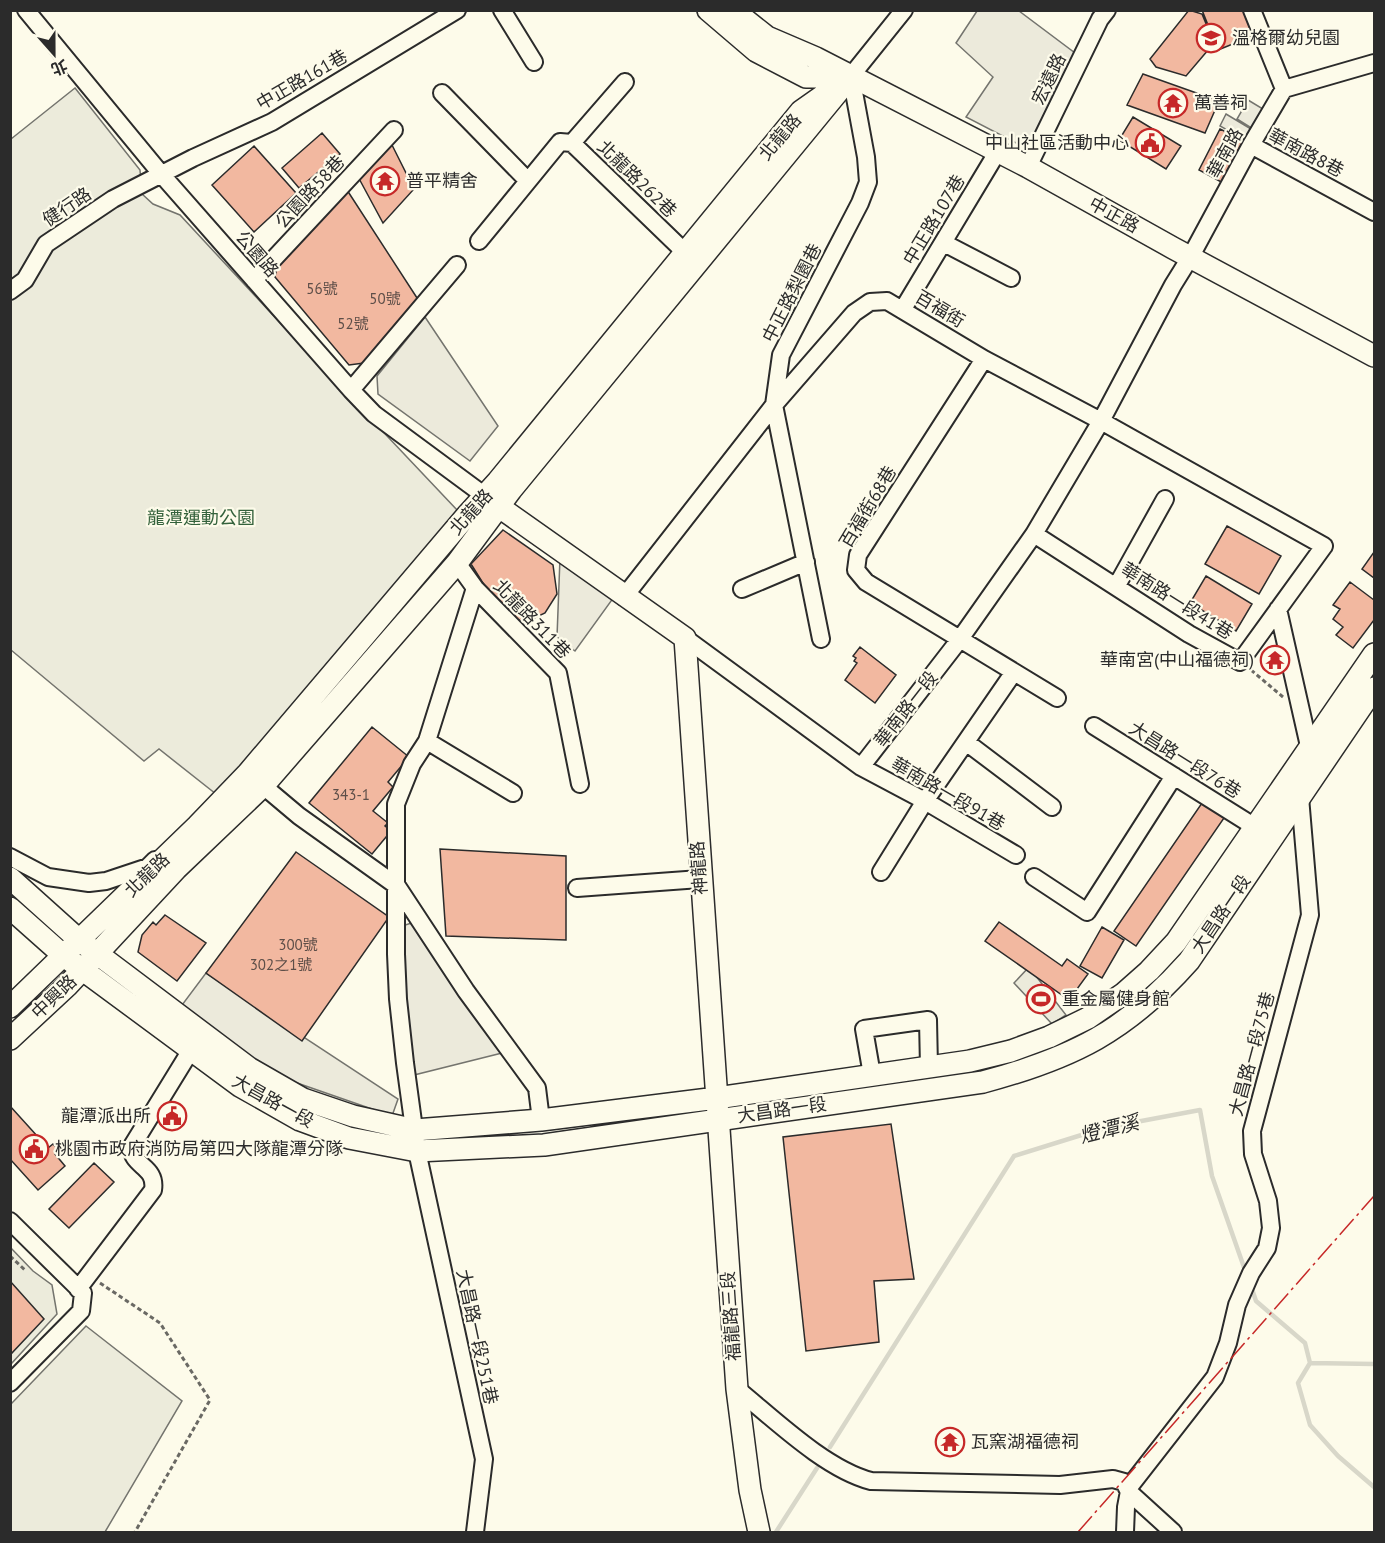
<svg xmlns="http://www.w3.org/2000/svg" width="1385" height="1543" font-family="'PT Sans','Noto Sans TC',sans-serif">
<rect width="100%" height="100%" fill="#fdfbea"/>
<path fill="#ecebdb" stroke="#74746e" stroke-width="1.5" d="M75,88l65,82 2,24 11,10 27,11 103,111 175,185 -242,283 -57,-45 -15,12 -133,-111v-511z
M1029,967l37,48 -14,9 -38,-41z
M10,1247l23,24 19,14 5,29 -46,50z
M86,1326l96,75 -77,131h-94v-128z"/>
<path fill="#eceadb" stroke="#74746e" stroke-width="1.5" d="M977,11h42l56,42 -45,97 -64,-33 27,-40 -37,-34z
M1248,100l15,9 -10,20 -16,-10z
M1226,114l25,15 -6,11 -25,-14z
M425,317l73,109 -28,35 -92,-67 -1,-18z
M560,558l54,39 -39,54 -18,-14z
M418,921l88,131 -92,23 -8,-57 -4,-92z
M206,973l192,126 -6,17 -115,-40 -98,-67z"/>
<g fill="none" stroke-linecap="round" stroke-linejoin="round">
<path stroke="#d8d7c9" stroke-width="4.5" d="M1251,1286l5,15 49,42 5,20 64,1
M1310,1363l-12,20 12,42 28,31 36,31
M830,1447l184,-291 90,-28 96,-18 12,66 34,97
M776,1532l41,-64"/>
</g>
<path fill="#f2b8a0" stroke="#2b2b2b" stroke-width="1.5" d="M1189,10l13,4 12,29 -28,33 -30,-9 -6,-8z
M1202,10h43l10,25 -37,15z
M1143,74l76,27 -14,32 -78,-28z
M1133,117l48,29 -15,23 -47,-29z
M1220,129l25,12 -22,42 -24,-13z
M322,133l18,21 -41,34 -17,-20z
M390,141l24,48 -31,34 -27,-50z
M254,146l42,47 -42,39 -42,-47z
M347,190l72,111 -55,62 -15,2 -74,-88 3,-15z
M1227,526l54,30 -22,38 -54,-30z
M503,530l50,35 4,29 -12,19 -19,9 -15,-4 -20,-22 -20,-32z
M1374,552v26l-12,-9z
M1206,576l46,28 -16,27 -46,-28z
M1350,582l24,18v20l-21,28 -17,-13 7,-8 -10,-8 7,-10 -7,-4z
M860,647l36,28 -21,28 -30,-23 12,-17 -3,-2 2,-3 -3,-2z
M372,727l37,30 -21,25 5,5 -20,24 15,12 -3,3 6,5 -19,23 -63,-51z
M1202,803l22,15 -88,128 -22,-15z
M440,849l126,7v84l-120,-4z
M296,852l93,65 -87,124 -96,-68z
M165,915l41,28 -29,38 -39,-29 4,-17 11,-13 3,3z
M999,922l63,44 5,-7 21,15 -19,26 -84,-59z
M1102,927l22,13 -22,38 -22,-12z
M10,1106l38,42 5,-4 6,6 -4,4 10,12 -27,24 -28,-31z
M891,1124l23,155 -40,2 5,61 -73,9 -23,-214z
M94,1163l20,19 -45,46 -20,-19z
M10,1281l34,38 -34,36z
M954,1432l5,17 -12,4 -6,-17z"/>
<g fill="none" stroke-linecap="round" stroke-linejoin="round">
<g stroke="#2b2b2b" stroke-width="20">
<path id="minor" d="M26,10l136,165 189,215 23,24 111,82
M502,10l32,52
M1252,10l32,79
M442,93l86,88
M572,143l53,-61
M1251,145l123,67
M1028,167l72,-148 7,-9
M479,241l81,-99 12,1 121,117
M944,243l67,35
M254,280l140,-150
M10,291l15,-11 21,-36 67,-45 80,-41 79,-36 185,-112
M903,309l95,-158
M984,359l-126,196 -2,15 10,12 191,116
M351,390l106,-125
M457,563l18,25 83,85 22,111
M1116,587l49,-88
M475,588l-48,153 -15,23 -16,40v150l2,45 7,64 12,88 67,308 -9,73
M742,589l64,-27
M624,597l150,-192 80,-92 16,-11 17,-1 97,58 117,62 223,125 -84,116 -51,-28 -155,-100
M1278,609l33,146
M685,638l176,129 64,34 91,54
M821,639l-47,-234 7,-50 79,-152 8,-21 -2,-25 -15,-81 53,-66
M1094,726l161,101
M427,741l86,52
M966,742l86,65
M861,767l99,-128 74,-105 67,-113 72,-136 18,-29 60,-111 33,-56 90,-26
M255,779l44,37 98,70 69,105 71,97 4,32
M10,857l38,20 41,6 17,-2 42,-14 7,-7
M881,872l44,-71 89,-129
M1034,877l53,35 87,-136
M577,888l123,-9
M872,1075l-8,-46 64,-9 1,47
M10,1221l73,72 -2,18 -71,72
M78,1289l75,-99c4,-25 -23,-23 -21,-44l59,-96
M737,1389c37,30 88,80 134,92l189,4 53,-6 11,3 5,10 44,40
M1125,1532l1,-25 4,-21 85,-109 13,-34 9,-38 14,-32 16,-25 4,-20 -3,-27 -15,-47 -1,-23 58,-216 -10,-118"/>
</g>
<g stroke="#2b2b2b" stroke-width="24">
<path id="major" d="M708,10l48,41 50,26 43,-1
M733,10l34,27 49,21 212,109 145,81 201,108
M488,499l197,139 52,751 13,101 9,42
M10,878l69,62 170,128 54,31 50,17 62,14 126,-10 176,-22 253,-37 41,-10 38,-14 39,-19 35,-24 26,-23 27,-29 198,-288
M10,908l54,48 176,130 60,34 49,18 68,13 127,-6 439,-63c90,-24 144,-51 206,-121l185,-273
M10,1007l187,-181 51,-53 220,-259 30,-33 303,-370 27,-19
M10,1039l57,-53 109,-117 87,-83 194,-223 54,-73 340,-414"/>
</g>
<path stroke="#6a6964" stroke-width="3" stroke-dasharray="4.5 3" stroke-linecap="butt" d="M1251,670l32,27
M10,1256l15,14
M100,1283l60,40 50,77 -75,132"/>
<use href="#minor" stroke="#fdfbea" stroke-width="16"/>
<use href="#major" stroke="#fdfbea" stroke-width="21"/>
<path stroke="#c62828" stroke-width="1.5" stroke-dasharray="21 4.5 3 4.5" stroke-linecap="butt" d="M1078,1532l296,-336"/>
</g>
<defs>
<g id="school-ring" transform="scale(1.5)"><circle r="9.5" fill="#fdfbea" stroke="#c62828" stroke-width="1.5"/><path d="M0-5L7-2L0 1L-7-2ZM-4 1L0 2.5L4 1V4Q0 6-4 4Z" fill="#c62828"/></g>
<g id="temple-ring" transform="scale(1.5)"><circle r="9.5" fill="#fdfbea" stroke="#c62828" stroke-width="1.5"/><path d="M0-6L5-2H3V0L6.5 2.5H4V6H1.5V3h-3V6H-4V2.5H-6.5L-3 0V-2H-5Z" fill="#c62828"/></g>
<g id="civic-ring" transform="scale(1.5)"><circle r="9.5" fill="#fdfbea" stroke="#c62828" stroke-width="1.5"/><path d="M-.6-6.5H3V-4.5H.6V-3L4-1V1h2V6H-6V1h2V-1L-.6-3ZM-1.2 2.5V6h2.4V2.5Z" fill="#c62828"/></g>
<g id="stadium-ring" transform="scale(1.5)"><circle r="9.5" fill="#fdfbea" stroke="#c62828" stroke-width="1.5"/><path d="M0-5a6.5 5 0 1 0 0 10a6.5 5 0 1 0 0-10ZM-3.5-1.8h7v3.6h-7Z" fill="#c62828"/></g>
</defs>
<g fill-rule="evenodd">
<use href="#school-ring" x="1211" y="38"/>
<use href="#temple-ring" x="1173" y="103"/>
<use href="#civic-ring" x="1150" y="143"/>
<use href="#temple-ring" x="385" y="181"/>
<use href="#temple-ring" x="1275" y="660"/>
<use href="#stadium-ring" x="1041" y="999"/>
<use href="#civic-ring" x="172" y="1116"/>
<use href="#civic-ring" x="34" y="1149"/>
<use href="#temple-ring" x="950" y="1442"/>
</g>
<g text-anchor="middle" stroke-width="4.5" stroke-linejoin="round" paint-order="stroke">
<g font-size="15" fill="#5d4e48">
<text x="322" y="294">56號</text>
<text x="385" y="304">50號</text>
<text x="353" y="329">52號</text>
<text x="351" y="800">343-1</text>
<text x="298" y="950">300號</text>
<text x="281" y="970">302之1號</text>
</g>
<g font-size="18" fill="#2b2b2b" stroke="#fdfbea" text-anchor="start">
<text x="1232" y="44">溫格爾幼兒園</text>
<text x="1194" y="109">萬善祠</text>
<text x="1129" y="149" text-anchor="end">中山社區活動中心</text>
<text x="406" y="187">普平精舍</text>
<text x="1254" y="666" text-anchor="end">華南宮(中山福德祠)</text>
<text x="1062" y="1005">重金屬健身館</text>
<text x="151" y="1122" text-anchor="end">龍潭派出所</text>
<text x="55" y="1155">桃園市政府消防局第四大隊龍潭分隊</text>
<text x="971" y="1448">瓦窯湖福德祠</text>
</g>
<g font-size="18" fill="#2b2b2b" stroke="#fdfbea">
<text transform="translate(1049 79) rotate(-64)" y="6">宏遠路</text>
<text transform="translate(302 80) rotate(-30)" y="6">中正路161巷</text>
<text transform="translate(780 137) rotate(-50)" y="6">北龍路</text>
<text transform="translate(1225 153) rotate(-61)" y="6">華南路</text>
<text transform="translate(1306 153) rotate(28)" y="6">華南路8巷</text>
<text transform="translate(637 179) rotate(44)" y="6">北龍路262巷</text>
<text transform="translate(310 192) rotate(-47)" y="6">公園路58巷</text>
<text transform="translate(67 207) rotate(-34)" y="6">健行路</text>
<text transform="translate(1114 215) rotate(29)" y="6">中正路</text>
<text transform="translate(934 220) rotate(-59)" y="6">中正路107巷</text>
<text transform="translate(257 254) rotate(49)" y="6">公園路</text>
<text transform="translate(792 293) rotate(-63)" y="6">中正路梨園巷</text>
<text transform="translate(940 309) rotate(31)" y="6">百福街</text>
<text transform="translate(868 507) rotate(-59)" y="6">百福街68巷</text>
<text transform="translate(471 512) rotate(-48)" y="6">北龍路</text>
<text transform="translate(1177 601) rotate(32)" y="6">華南路一段41巷</text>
<text transform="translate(532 619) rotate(46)" y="6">北龍路311巷</text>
<text transform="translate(906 709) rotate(-52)" y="6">華南路一段</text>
<text transform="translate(1185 760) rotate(32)" y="6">大昌路一段76巷</text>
<text transform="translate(948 794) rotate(30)" y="6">華南路一段91巷</text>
<text transform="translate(699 868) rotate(-94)" y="6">神龍路</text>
<text transform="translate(147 875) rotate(-44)" y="6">北龍路</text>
<text transform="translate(1221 914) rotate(-56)" y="6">大昌路一段</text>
<text transform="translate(54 997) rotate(-44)" y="6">中興路</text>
<text transform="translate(1252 1054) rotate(-75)" y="6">大昌路一段75巷</text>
<text transform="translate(273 1101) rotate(29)" y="6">大昌路一段</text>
<text transform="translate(782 1110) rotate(-8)" y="6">大昌路一段</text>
<text transform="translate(731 1316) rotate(-94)" y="6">福龍路三段</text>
<text transform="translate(477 1337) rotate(78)" y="6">大昌路一段251巷</text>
</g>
<g font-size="18" fill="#34623c" stroke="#fdfbea">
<text x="201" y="524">龍潭運動公園</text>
</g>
<g font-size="20" font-style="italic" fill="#2b2b2b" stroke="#fdfbea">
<text transform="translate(1109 1129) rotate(-14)" y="7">燈潭溪</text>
</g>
</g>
<rect width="1385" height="1543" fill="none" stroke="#2b2b2b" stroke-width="24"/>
<g transform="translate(54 54) rotate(159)" stroke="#fdfbea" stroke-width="4.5" paint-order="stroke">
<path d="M0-4.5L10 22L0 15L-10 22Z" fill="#2b2b2b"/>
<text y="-9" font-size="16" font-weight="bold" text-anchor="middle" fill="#2b2b2b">北</text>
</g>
</svg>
